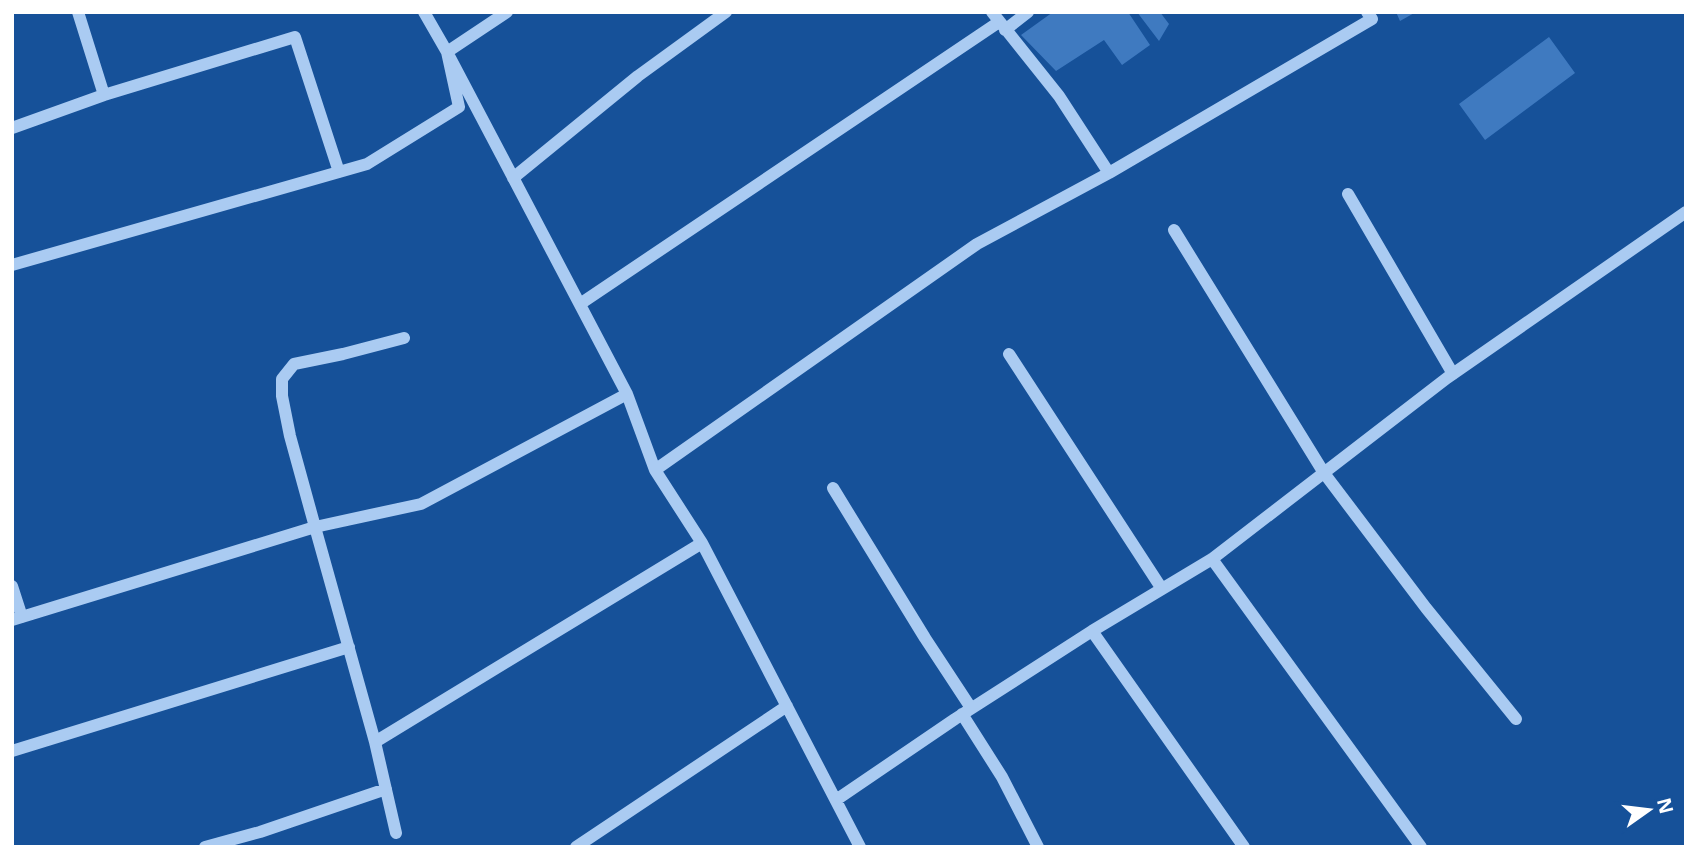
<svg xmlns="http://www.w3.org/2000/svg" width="1698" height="859" font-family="'Open Sans',sans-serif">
<rect width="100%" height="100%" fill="#165199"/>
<path fill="#3f7ac0" d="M1053,12h33l2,2 2,-2h38l22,33 -28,20 -18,-25 -48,31 -35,-36z
M1137,12h23l9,12 -10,17z
M1396,12h20l-16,9z
M1549,37l26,36 -90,67 -26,-36z"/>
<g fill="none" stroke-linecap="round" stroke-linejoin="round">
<path stroke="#aacbf2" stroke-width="12" d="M78,12l26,83 191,-58 44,135
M424,12l23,40 180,342 28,76 47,73 158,304
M992,12l67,84 50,77
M1005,30l23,-18
M12,128l92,-33
M513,178l125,-102 88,-64
M1348,194l105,180
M1174,230l150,243 102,135 90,111
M12,265l355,-101 92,-57 -12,-55 60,-40
M580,304l419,-282
M1009,354l153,235
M627,394l-206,110 -106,23 60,215 327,-199
M655,470l322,-226 132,-71 263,-154 -5,-7
M833,488l92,150 46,70
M1212,559l209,288
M12,586l10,31
M12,620l303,-93 -25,-91 -8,-40v-17l12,-15 49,-10 61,-16
M1092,631l152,216
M962,714l40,63 36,70
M375,742l21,91
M12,751l337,-104
M836,800l119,-81 137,-88 120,-72 235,-181 239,-166
M205,847l55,-15 126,-43
M576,847l211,-141"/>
</g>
<rect width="1698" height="859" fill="none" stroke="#ffffff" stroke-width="28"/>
<g transform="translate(1649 810) rotate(76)" stroke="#165199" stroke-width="5" paint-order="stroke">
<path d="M0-5L12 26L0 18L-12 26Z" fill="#ffffff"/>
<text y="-10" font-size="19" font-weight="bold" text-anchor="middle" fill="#ffffff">N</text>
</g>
</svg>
